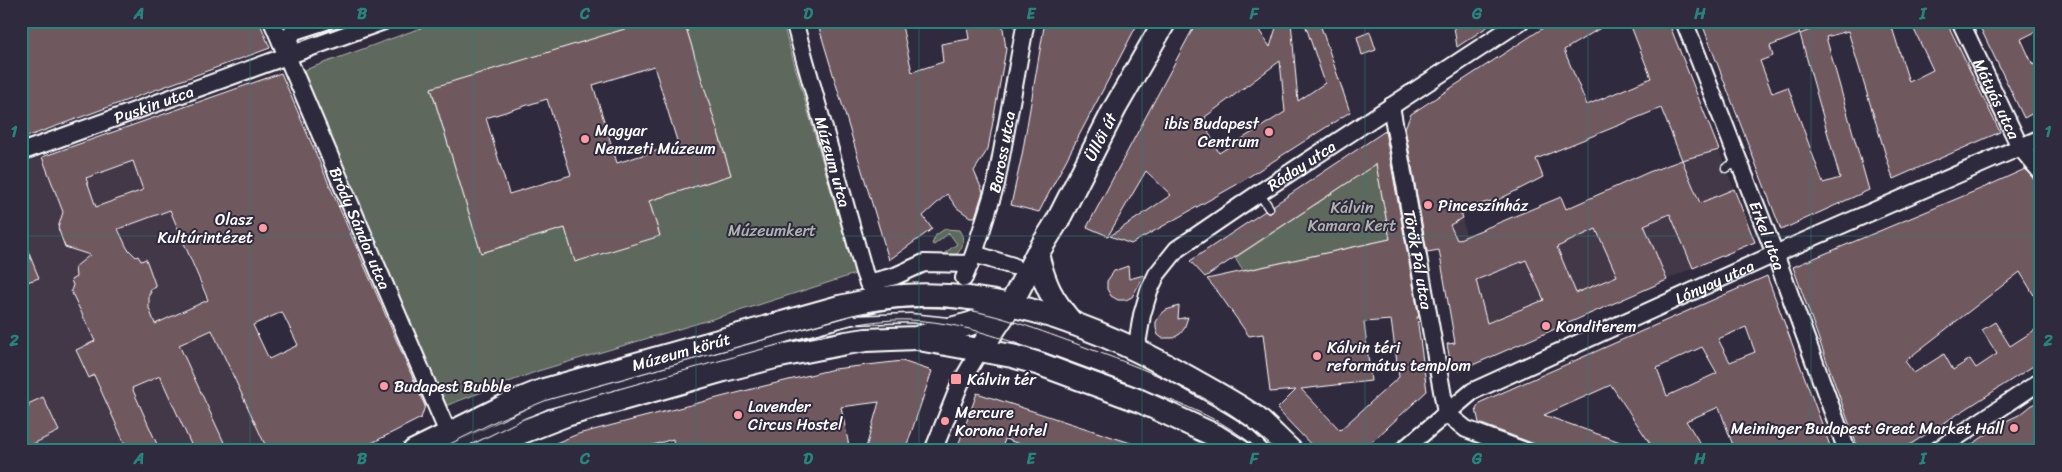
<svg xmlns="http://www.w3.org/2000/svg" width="2062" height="472" font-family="Sriracha,sans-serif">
<rect width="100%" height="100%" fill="#2f2a3d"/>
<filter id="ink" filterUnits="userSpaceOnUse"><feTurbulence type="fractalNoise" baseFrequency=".02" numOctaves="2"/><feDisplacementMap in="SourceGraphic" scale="10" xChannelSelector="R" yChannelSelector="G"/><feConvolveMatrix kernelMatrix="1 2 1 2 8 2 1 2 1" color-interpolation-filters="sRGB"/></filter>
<g filter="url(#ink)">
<path fill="#423847" d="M141,122l34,100 31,78 10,-3 70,154h-265v-287z
M1719,150l15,39 -64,25 23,54 -234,103 -8,-5 -4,-22 8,-1 -16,-93 -16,-26 39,-7 4,19 95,-39 5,11 116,-48z"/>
<path fill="#5e685c" stroke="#aeb4ae" d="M440,21h211l-220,68 50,164 84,-25 9,31 86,-24 -11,-34 82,-26 -47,-154h98l73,253 -106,34 -211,63 -93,35 -143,-335z
M1376,164l14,75 -147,32 -8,-13z
M945,229l14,1c6,9 5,16 -2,24l-15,4v-3l15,-11 -8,-11 -15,12 -2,-1 4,-9z"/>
<path fill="#6f585f" stroke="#fff" fill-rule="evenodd" d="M21,21h238l11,27 -249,91v-40l9,-3 -9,-26z
M651,21h33l47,154 -82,26 11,35 -85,26 -10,-34 -84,25 -50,-165zM654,66l24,78 -61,19 -24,-78zM547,99l24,76 -62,19 -23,-76z
M817,21h84l11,51 31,-10 -2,-18 28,-5 -3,-18h36l4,28 -18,100 -14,22 9,21 -8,25h-5l-13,-9 -10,-14 -24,22 9,13 -43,31z
M1045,21h94l-100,191 -28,-7 11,-50z
M1197,21h56l17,26 8,-26h13l7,80 27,-18 -21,-62h15l31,91 -114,73 -105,59 -21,-8 61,-41 -25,-24 -38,65 -21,-9zM1280,61l5,51 -66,41 -10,-20 -4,-16z
M1453,21h43l-39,26z
M1554,21h58l-48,29 23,55 64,-27 -22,-57h39l51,129 -37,10 18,43 34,-14 21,53 -62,26 -23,-54 -26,11 23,55 -208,91 -8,-5 -4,-22 8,-1 -16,-93 -12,2 -22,-124 6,-14zM1661,108l21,52 -33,12 -83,37 -5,-12 -104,43 -7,-15 13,-7 -3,-8 31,-9 1,2 51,-26 -7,-18zM1596,229l21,47 -41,17 -19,-46zM1526,260l18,40 -57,23 -11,-43z
M1701,21h95l4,13 32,-13h58l19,61 24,-12 -23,-49h36l54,111 -107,47 -45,-148 -22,6 43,153 -88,40zM1800,34l40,144 -17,5 -35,-96 -16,6 -12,-32 13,-5 -3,-10z
M1977,21h64v8l-20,10 12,26 8,-4v48l-17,9z
M1370,32l6,18 -14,5 -5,-18z
M281,73l144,333 -4,12 -65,33h-88l-56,-121 -33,15 49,106h-34l-34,-75 -28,12 28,63h-32l-34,-76 -5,3 -13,-28 19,-9 -24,-50 2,-6 -2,-5 5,-3 -1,-10 15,-12 -25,-8 -7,-19 5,-16 -21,-55zM133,161l10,29 -47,17 -10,-29zM170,210l38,90 -53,24 -6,-16v-14l2,-1 -1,-3 6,-3 -10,-28 -5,2 -3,-5 -2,1 -9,-9 -9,-19zM282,312l16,33 -29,14 -16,-34z
M1385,131l34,186h-2l10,74 -65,60h-45l-40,-42 19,-19 -26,2 -7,-58 -14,2 -31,-44 -11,-13 183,-40 -14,-75 -171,113 -15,-16 75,-50 4,3 3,-2 2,-7zM1391,320l8,57 -59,53 -39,-41 70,-8 -7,-59z
M2025,169l16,19v119l-21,-35 -115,89 9,12 30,-19 9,16 17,-11 6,9 21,-14 -15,-24 13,-8 15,24 31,-20v35l-141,90h-41l-66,-184 192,-80z
M21,234l18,44 -18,6z
M1128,266l1,13 15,-4 -12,22 -6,3h-8l-7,-4 -4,-7v-8l7,-10z
M1767,276l65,175h-97l-16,-44 -33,14 19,30h-50l-44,-66 -67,30 96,34v2h-87l-74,-28 -3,-14 5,-7zM1746,327l9,25 -25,10 -12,-23zM1702,347l15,26 -50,23 -10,-28z
M1179,306l-1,13 10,-2 -4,12 -4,5 -7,4h-11l-4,-3 -2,-7v-6l4,-7 6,-5z
M902,361l30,10 -27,80h-40l14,-49 -38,5 9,44h-167v-4l-9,2 -1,-10 -40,12h-97l42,-17 174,-45 82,-20z
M977,393l169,55v3h-107l-34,-12 -4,12h-45z
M43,397l16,34 -38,19v-39l8,-4 -1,-3z
M2041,398v53h-79l46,-31 13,-6z"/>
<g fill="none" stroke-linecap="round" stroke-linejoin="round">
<g stroke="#fff" stroke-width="11">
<path id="lane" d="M1726,168l13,-7
M1259,193l10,15
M446,451l99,-46 307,-85 58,-2 38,4"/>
</g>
<g stroke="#fff" stroke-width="20">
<g id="street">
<path id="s1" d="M272,21l176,412 17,18"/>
<path id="s2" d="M794,21l70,251 4,11 15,15"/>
<path id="s3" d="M1684,21l91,233 72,197"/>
<path id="s4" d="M1960,21l60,126 21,25"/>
<path d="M287,56l5,-24 34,-11"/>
<path id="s5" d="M1391,106l55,307"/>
<path id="s6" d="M21,152l363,-131"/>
<path d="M974,254l39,12"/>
<path id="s7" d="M964,278l10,-24 22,-70 30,-163"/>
<path d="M868,283l27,-7 29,-13 46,1"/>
<path id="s8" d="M1136,350l6,-35 7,-24 8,-17 20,-25 82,-56 262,-172"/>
<path d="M1446,413l20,16 59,22"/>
<path d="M933,451l27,-67 20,-34"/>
<path id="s9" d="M1402,451l71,-60 302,-137 266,-116"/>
<path d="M1936,451l105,-70"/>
</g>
</g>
<g stroke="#fff" stroke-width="26">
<g id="secondary">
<path d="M1037,254c8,32 14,44 35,69"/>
<path d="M924,340l88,16 28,8 100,37 76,35 24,15"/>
<path id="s10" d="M980,350l31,-46 26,-50 21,-34 57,-112 50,-87"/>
<path id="s11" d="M414,451l95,-47 35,-14 295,-83c21,-4 42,-10 64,-11 102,-7 203,34 290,84 21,12 42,23 62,37 12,10 24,23 36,34"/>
<path d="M482,451l38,-18 46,-18 158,-45 51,-13 71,-14 20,-3 50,-2 54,-14 23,-9 18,-11"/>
</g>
</g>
<use href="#lane" stroke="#2f2a3d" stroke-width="8"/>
<use href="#street" stroke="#2f2a3d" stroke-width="16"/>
<use href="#secondary" stroke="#2f2a3d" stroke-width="22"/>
<path stroke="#fff" stroke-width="1" d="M436,451l62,-31 49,-20 305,-85c31,-7 63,-10 94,-8 45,4 86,21 128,36 75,28 144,52 203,108
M459,451l66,-33 24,-9c73,-21 147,-42 221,-62 46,-13 93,-29 141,-27 64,3 121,30 180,51 44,16 89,30 130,52 14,8 27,18 40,28"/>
</g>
</g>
<path fill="none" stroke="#27847c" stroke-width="1" stroke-opacity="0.55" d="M250,21v430M473,21v430M696,21v430M919,21v430M1142,21v430M1365,21v430M1588,21v430M1811,21v430M21,236h2020"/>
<g fill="#ff9aa2" stroke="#2f2a3d" stroke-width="2">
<circle cx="1269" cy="132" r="5"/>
<circle cx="585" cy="139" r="5"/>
<circle cx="1428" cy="205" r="5"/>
<circle cx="263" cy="228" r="5"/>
<circle cx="1546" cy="326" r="5"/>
<circle cx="1317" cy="356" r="5"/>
<rect x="950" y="373" width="12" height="12" rx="2.5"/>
<circle cx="384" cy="386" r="5"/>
<circle cx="738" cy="415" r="5"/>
<circle cx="945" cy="421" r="5"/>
<circle cx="2014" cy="428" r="5"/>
</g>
<g text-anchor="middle" stroke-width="4" stroke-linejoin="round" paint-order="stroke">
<g font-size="16" fill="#fff" stroke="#2f2a3d">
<text dy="6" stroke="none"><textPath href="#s4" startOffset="86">Mátyás utca</textPath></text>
<text dy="6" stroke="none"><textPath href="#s6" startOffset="141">Puskin utca</textPath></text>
<text dy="6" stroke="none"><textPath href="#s10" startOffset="245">Üllői út</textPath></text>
<text dy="6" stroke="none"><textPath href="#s7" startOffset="132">Baross utca</textPath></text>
<text dy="6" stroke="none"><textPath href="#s2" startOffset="146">Múzeum utca</textPath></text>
<text dy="6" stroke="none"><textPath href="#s8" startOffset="261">Ráday utca</textPath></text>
<text dy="6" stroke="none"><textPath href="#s1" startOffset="225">Bródy Sándor utca</textPath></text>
<text dy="6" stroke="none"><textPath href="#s3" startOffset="230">Erkel utca</textPath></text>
<text dy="6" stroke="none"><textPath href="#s5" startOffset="156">Török Pál utca</textPath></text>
<text dy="6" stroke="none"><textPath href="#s9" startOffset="358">Lónyay utca</textPath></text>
<text dy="6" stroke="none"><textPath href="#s11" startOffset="286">Múzeum körút</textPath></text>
</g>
<g font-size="16" fill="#fff" stroke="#2f2a3d" text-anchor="start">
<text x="1259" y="129" text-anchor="end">ibis Budapest<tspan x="1259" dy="18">Centrum</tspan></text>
<text x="595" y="136">Magyar<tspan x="595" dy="18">Nemzeti Múzeum</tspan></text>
<text x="1438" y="211">Pinceszínház</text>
<text x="253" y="225" text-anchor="end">Olasz<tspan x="253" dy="18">Kultúrintézet</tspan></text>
<text x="1556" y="332">Konditerem</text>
<text x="1327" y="353">Kálvin téri<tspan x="1327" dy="18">református templom</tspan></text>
<text x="967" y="385">Kálvin tér</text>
<text x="394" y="392">Budapest Bubble</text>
<text x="748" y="412">Lavender<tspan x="748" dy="18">Circus Hostel</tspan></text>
<text x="955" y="418">Mercure<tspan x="955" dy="18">Korona Hotel</tspan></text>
<text x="2004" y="434" text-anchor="end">Meininger Budapest Great Market Hall</text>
</g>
<g font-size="16" fill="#aeb4ae" stroke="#2f2a3d">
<text x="1352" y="213">Kálvin<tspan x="1352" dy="18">Kamara Kert</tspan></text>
<text x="772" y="236">Múzeumkert</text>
</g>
</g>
<rect width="2062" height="472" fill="none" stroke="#2f2a3d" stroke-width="55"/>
<rect x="28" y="28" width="2006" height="416" fill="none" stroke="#27847c" stroke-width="2"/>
<g font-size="16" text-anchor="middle" font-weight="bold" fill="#27847c">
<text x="139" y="19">A</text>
<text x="362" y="19">B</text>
<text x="585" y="19">C</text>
<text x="808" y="19">D</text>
<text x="1031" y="19">E</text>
<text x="1254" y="19">F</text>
<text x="1477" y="19">G</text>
<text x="1700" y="19">H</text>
<text x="1923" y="19">I</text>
<text x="14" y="137">1</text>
<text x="2048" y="137">1</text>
<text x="14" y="346">2</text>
<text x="2048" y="346">2</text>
<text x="139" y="464">A</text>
<text x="362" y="464">B</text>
<text x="585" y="464">C</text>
<text x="808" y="464">D</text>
<text x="1031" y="464">E</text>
<text x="1254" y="464">F</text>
<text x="1477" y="464">G</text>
<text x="1700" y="464">H</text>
<text x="1923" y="464">I</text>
</g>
</svg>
